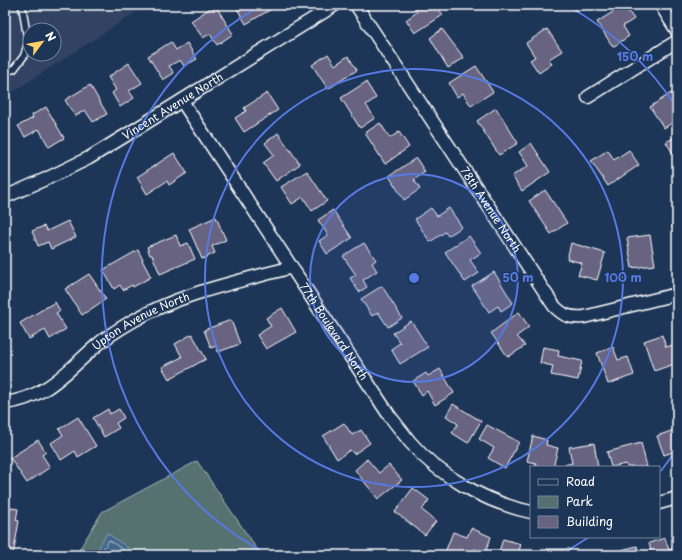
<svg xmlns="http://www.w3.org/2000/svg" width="682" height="560" font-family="'Playpen Sans',sans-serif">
<rect width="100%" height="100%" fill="#1d3557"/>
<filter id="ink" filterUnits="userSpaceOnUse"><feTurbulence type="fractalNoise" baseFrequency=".025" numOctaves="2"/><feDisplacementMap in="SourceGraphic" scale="8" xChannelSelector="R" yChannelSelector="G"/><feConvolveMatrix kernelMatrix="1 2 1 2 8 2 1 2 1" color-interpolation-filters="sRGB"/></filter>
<g filter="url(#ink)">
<path fill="#334363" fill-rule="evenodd" d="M5,5h142l-142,92zM30,30h24v24h-24z"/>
<path fill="#547170" stroke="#aab8b8" d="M197,461l64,94h-185l26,-43z"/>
<path fill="#416689" stroke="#8da3b8" d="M107,533l31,22h-43z"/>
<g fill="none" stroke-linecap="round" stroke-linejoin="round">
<path stroke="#b3c2d0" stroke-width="1" d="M99,555l10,-15 22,15"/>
</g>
<path fill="#676380" stroke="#fff" d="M215,5l18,29 -16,11 -7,-11 -7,4 -12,-17z
M235,5h43l-32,19z
M412,5h24l7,10 -28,18 -9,-13 11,-8z
M591,5h11l-8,5z
M624,5l10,14 -11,7 6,10 -16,11 -16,-25z
M442,29l22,29 -16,10 -18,-30z
M547,29l15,22 -13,8 3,5 -13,9 -9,-13 5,-3 -9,-14z
M171,42l5,8 11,-7 10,16 -13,7 -4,-6 -11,6 5,7 -11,7 -15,-24z
M328,54l7,11 13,-9 9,14 -29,19 -16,-24z
M129,63l13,20 -13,8 5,7 -14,9 -8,-14 4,-3 -8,-13z
M476,66l17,26 -22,14 -8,-13 -6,4 -8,-14z
M366,82l10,16 -10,7 9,13 -15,10 -19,-30z
M90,85l17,29 -14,8 -8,-12 -10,6 -10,-16z
M267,93l11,17 -34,22 -9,-14 11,-7 -2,-3z
M671,93l6,9v18l-13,8 -14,-21z
M46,107l18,31 -15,9 -10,-18 -14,8 -7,-11 15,-8 -1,-3z
M496,108l22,35 -19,12 -22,-34z
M380,123l10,15 9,-6 10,15 -24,17 -20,-31z
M278,133l22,31 -24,17 -13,-18 11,-8 -9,-12z
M677,136v24l-11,-18z
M531,143l19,29 -28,19 -10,-15 16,-10 -9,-14z
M608,150l6,10 15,-10 10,15 -31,21 -17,-25z
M174,153l13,20 -18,12 -2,-4 -20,13 -10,-17z
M416,158l9,14 -11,8 6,9 -16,11 -15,-24z
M307,171l20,30 -15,10 -9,-14 -11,7 -11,-17z
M545,190l22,33 -16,11 -22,-33z
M431,208l6,8 12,-8 13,19 -14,9 -3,-4 -15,10 -15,-23z
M333,210l19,28 -25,16 -8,-13 9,-6 -10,-15z
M216,217l10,23 -14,6 3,7 -13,6 -13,-30z
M68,221l8,16 -25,12 -3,-7 -10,4 -6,-15 12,-5 3,5z
M677,225v16l-5,-15z
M176,235l4,11 8,-3 7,16 -35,15 -8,-19h-2l-3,-8z
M650,235l5,30 -23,3 -5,-30z
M469,236l12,17 -11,7 9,13 -14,9 -20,-30z
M364,243l12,17 -4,3 5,8 -14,9 4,7 -8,5 -9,-14 6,-3 -13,-19z
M571,243l34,10 -8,27 -19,-5 4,-12 -15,-4z
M138,250l5,10h-1l9,17 -18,10 -1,-2 -9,5 -3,-5 -6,4 -11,-19z
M494,272l19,31 -12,8 -3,-5 -9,6 -17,-26z
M89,274l17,25 -24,16 -17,-26z
M382,286l20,32 -14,9 -10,-15 -6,4 -11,-17z
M55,302l5,9 -4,2 10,16 -16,10 -5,-9 -16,9 -9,-16z
M282,308l14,24 -30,17 -9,-14 14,-9 -5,-8z
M519,312l10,15 -12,9 8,10 -17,11 -17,-24z
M231,320l9,24 -22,8 -2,-6 -5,2 -7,-18z
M411,321l17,26 -28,17 -9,-15 9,-6 -7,-10z
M192,334l14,25 -37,20 -7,-12 20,-10 -7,-13z
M662,335l4,12 11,-3v19l-23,8 -10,-30z
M543,347l16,3 -1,6 24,5 -4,19 -27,-5 2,-9 -13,-3z
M613,347l5,13 10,-3 6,18 -26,9 -11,-31z
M440,369l14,24 -19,12 -8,-14 -5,4 -9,-14 13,-8 2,3z
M453,404l28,17 -13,22 -16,-10 6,-9 -12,-8z
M108,409l2,5 9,-5 5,9 -8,5 3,5 -15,9 -11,-19z
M78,417l18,29 -18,11 -3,-6 -14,9 -10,-17 12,-8 -4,-6z
M344,423l8,12 9,-5 9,13 -16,11 -4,-4 -13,9 -14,-23z
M487,425l32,17 -14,26 -17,-10 6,-10 -15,-9z
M677,429v33l-4,-10 -9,3 -7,-19z
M533,436l14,4 -1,5 12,3 -4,16 6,2 -1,1h-24l1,-4 -9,-2z
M38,440l8,12 -4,3 8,12 -23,16 -17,-25z
M594,443l4,24h-34v-2l8,-2 -3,-16z
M641,443l6,24h-20l-1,-3 -15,3 -4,-15z
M367,459l12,14 10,-8 13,15 -24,19 -23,-29z
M413,488l16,12 -7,10 14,11 -11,14 -30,-23z
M5,507l13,2 -2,11 3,1 -6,34h-8z
M471,528l20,9 -6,16 -11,-4 -2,6h-28l9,-23 14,5z
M665,538l4,12 8,-3v8h-25l-3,-12z
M503,539l18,5 -3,11h-20z
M637,546l2,9h-21l-1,-4z
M547,549h22l-1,6h-21z"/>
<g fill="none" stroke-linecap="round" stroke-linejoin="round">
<g stroke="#fff" stroke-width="9">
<path id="service" d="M5,72l9,-3 10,-13 4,-13 -6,-38"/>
</g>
<g stroke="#fff" stroke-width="15">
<g id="minor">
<path id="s1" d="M356,5l198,301c10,10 15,12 30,11l93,-23"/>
<path d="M661,5l16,26"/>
<path d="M588,97l89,-56"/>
<path id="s2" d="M182,101l207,314c7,9 14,18 21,27 29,34 77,61 121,70"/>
<path id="s3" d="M5,197l43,-19 41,-20 39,-24 207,-129"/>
<path id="s4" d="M5,403c41,-5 62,-32 91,-57 10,-9 23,-17 35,-24 49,-29 107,-40 161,-55"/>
<path d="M659,503l18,-5"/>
</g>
</g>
<use href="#service" stroke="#1d3557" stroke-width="6"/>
<use href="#minor" stroke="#1d3557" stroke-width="12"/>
</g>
</g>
<circle cx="414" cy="278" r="104" fill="#567ae2" fill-opacity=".12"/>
<g fill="none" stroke="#567ae2" stroke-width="2">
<circle cx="414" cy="278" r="104"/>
<circle cx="414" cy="278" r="209"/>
<path d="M677 448A313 313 0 0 1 661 471M589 537A313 313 0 0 1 561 554M267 554A313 313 0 0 1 260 6M568 6A313 313 0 0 1 677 108"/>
</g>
<g text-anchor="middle" stroke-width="3" stroke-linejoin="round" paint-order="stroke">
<g font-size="11" fill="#fff" stroke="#1d3557">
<text dy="4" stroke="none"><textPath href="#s3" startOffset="191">Vincent Avenue North</textPath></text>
<text dy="4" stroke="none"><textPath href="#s1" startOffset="245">78th Avenue North</textPath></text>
<text dy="4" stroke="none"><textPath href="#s4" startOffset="161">Upton Avenue North</textPath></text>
<text dy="4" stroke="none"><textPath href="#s2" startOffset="276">77th Boulevard North</textPath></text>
</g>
</g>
<circle cx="414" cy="278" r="6" fill="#567ae2" stroke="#1d3557" stroke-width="2"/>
<g font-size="12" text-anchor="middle" font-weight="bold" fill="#567ae2" stroke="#1d3557" stroke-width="3" stroke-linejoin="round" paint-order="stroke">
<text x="635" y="61">150 m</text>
<text x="518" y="282">50 m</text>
<text x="623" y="282">100 m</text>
</g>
<rect width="682" height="560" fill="none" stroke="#1d3557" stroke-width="20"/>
<rect x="10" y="10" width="662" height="540" fill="none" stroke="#fff" stroke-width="1.5" filter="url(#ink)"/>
<rect x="530" y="466" width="130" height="72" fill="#1d3557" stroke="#77869a"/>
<rect x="538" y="479" width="20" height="6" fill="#1d3557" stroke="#77869a"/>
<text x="566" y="486" font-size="12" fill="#ffffff">Road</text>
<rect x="538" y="496" width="20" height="12" fill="#547170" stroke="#77869a"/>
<text x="566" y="506" font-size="12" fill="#ffffff">Park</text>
<rect x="538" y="516" width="20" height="12" fill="#676380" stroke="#77869a"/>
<text x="566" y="526" font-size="12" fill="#ffffff">Building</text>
<g transform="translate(42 42) rotate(58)"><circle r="19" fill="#1d3557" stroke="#77869a"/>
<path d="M0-3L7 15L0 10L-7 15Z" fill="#ffd166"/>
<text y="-6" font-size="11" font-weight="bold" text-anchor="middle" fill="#ffffff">N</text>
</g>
</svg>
